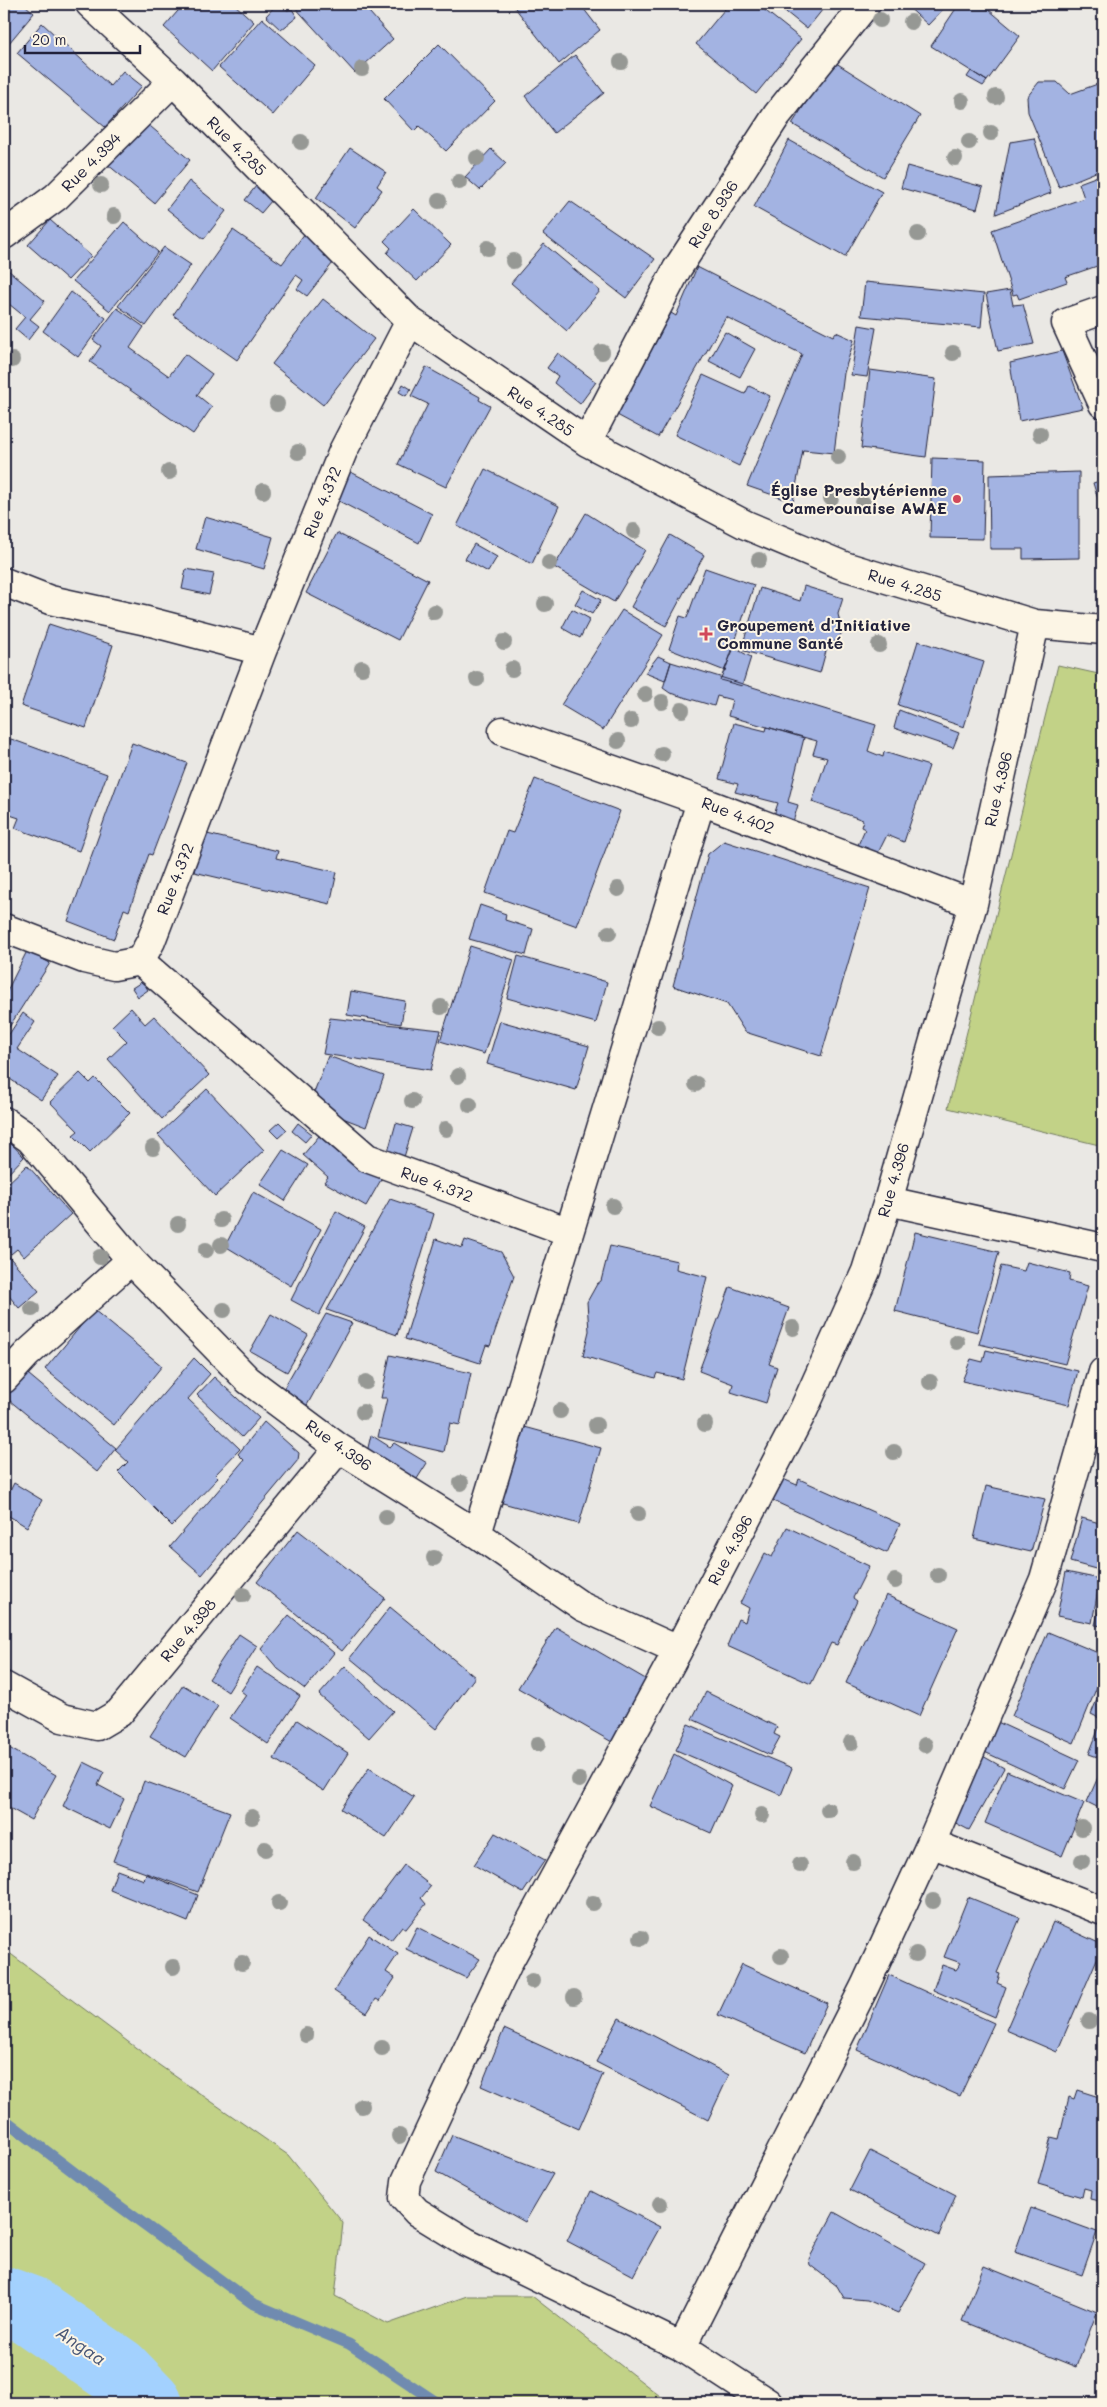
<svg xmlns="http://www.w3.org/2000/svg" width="1107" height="2407" font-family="Mali,sans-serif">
<rect width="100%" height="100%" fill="#eae8e4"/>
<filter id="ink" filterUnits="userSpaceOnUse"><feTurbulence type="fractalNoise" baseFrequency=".02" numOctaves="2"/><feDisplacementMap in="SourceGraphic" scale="10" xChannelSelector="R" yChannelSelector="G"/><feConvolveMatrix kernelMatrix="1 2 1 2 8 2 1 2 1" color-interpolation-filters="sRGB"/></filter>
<g filter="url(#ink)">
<path fill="#c2d287" stroke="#727a61" d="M1058,665l45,10v471l-155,-38z
M4,1949l155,116 129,90 55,68 -8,73 53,28 79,-28h65l137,107h-665z"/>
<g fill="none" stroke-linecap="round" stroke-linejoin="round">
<path stroke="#6f8bb0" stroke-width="11" d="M4,2119l92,70 156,114 97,41 89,59"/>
<path stroke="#a3d1fe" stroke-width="69" d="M4,2301l25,9 88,61 31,32"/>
</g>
<path fill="#a3b3e2" stroke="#22223b" d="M4,4h20l10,9 -30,36z
M184,4h50l20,18 -42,49 -48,-44z
M277,4h4l6,6 5,-1 5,8 -16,13 -15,-14z
M292,4h70l31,35 -38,34z
M512,4h68l20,26 -41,34z
M729,4h28l44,35 -45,55 -60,-50z
M776,4h51l-20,25z
M905,4h43l-20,21z
M959,4h23l38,32 -33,45 -56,-35z
M262,18l53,47 -42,50 -54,-48z
M42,23l68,63 13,-15 19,15 -37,41 -88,-74z
M439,44l56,57 -49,50 -27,-25 -5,5 -30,-32z
M575,55l29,38 -50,40 -29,-37z
M833,61l87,55 -37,61 -91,-53z
M971,71l16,10 -4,5 -16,-9z
M1039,82h18l13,12 33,-12v87l-44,18 -31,-75 -1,-15z
M144,121l46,39 -36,43 -47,-39z
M1034,138l17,55 -55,21 14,-72z
M789,140l93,52 -37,65 -91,-50z
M350,148l36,24 -9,14 5,4 -27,38 -39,-30z
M491,149l15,14 -26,27 -15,-13z
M907,166l76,21 -6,22 -76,-21z
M1103,174v90l-38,13 2,5 -48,17 -2,-5 -4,1 -21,-65 92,-32 -5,-15z
M189,181l37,30 -22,28 -37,-30z
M256,186l16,14 -11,13 -16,-13z
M570,201l85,58 -29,39 -83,-64z
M414,209l37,36 -34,36 -30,-28 4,-5 -7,-7z
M50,220l41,36 -23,24 -40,-35z
M124,222l34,30 -48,59 -37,-30z
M233,230l49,34 23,-31 31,26 -29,37 -10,-7 6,-9 -7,-5 -59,85 -64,-45z
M544,244l56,47 -33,40 -56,-48z
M164,247l27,18 -45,61 -28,-20z
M697,267l136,69 3,-4 18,8 -10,33 -10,80 -31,-3 -10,52 -46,-16 55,-132 -76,-37 -68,120 -41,-22 54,-102 5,3z
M8,270l37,31 -15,18 9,7 -11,14 -13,-11 10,-12 -21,-17v-25z
M865,282l119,12 -3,33 -120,-11z
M1010,290l3,15 10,-1 11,40 -36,7 -12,-57z
M71,292l35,26 -28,39 -35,-26z
M323,299l51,40 -51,66 -51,-41z
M117,308l27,19 -14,21 39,28 16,-22 27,20 -15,21 15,12 -19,27 -103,-72 11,-16 -8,-6z
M859,325l17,3 -9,49 -16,-2z
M725,332l30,17 -15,28 -31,-16z
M1062,351l21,57 -64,13 -9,-58z
M558,353l38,29 -16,22 -26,-21 4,-7 -11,-8z
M426,367l54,30 -1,3 11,6 -44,81 -48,-23 30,-60 -17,-8z
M870,370l66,9 -10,78 -65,-9z
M703,375l42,19 4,-8 21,10 -31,70 -64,-31z
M403,384l8,5 -5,7 -7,-4z
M932,458l53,2 -2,79 -53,-1z
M485,469l74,37 -27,58 -75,-38z
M349,471l83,43 -13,29 -84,-44z
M1079,472v86l-56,1v-10h-33l-1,-74z
M1103,480v35l-10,-32z
M586,513l59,37 -31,52 -60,-35z
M205,517l68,20 -9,32 -68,-20z
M337,533l91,47 -30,60 -92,-47z
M670,535l34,20 -38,71 -35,-19z
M474,544l23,13 -9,15 -23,-13z
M705,568l49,17 -29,86 -56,-22 11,-33 7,2z
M186,569l28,5 -5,21 -27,-6z
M804,586l39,12 -5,16 4,19 -16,18 -6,22 -79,-23 19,-62 40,13z
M583,590l18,10 -9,14 -17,-10z
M572,609l18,10 -10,19 -18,-10z
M622,610l41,25 -60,95 -42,-25z
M49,624l64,21 -27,83 -65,-22z
M918,641l66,21 -20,65 -66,-22z
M734,648l17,9 -9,29 -22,-6z
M658,656l13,6 -6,19 -20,-8z
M671,662l205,63 -8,26 15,6 1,-5 45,14 -25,76 -17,-7 -9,18 -20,-8 7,-16 -4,-2 2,-7 -51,-18 15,-44 -14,-4 4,-13 -89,-25 4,-16 -15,-4 -3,10 -44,-13 -7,-5z
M899,710l60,23 -6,15 -59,-20z
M734,723l32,8 1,-4 37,11 -16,64 10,3 -5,17 -19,-7 4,-12 -43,-11 3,-8 -19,-5z
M11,739l96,35 -28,77 -64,-23 4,-10 -15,-5v-55z
M132,743l55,20 -35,92 -3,-1 -20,57 -5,-2 -10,30 -46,-18z
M535,779l85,32 -43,115 -92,-33 22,-62 6,2z
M203,833l75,18 -2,7 61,14 -7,32 -136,-32z
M724,841l146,47 -49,168 -76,-24 -18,-28 -54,-18 35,-132z
M480,905l26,9 -1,6 28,9 -7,26 -57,-16z
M470,946l44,14 -30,94 -44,-13z
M27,951l23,12 -46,72v-38z
M518,956l89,26 -11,41 -89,-25z
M143,981l5,9 -10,7 -6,-9z
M351,991l54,10 -4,23 -54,-9z
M131,1008l14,16 9,-8 55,59 -47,44 -54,-60 19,-18 -15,-15z
M23,1013l12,9 -18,27 41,27 -17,24 -37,-25v-33z
M330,1018l111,12 -10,40 -108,-16z
M500,1021l89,25 -13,44 -89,-26z
M328,1056l56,20 -18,51 -57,-22z
M80,1073l10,10 5,-5 35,35 -40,39 -17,-17 5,-4 -28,-29z
M207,1089l57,61 -49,46 -57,-61z
M279,1122l8,8 -9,8 -8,-8z
M298,1123l14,11 -7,8 -13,-11z
M396,1123l17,5 -9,29 -16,-5z
M4,1136l20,21 -20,21z
M319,1136l22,19 41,23 -16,28 -42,-24 4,-5 -25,-22z
M283,1150l25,15 -23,36 -25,-17z
M27,1165l44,49 -47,43 -7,-8 -6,5 -7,-8v-59z
M253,1192l68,37 -30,57 -66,-40z
M390,1199l44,15 -37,121 -70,-25z
M336,1211l29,16 -46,88 -28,-15z
M915,1232l84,20 -22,80 -82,-21z
M436,1239l26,9 3,-8 36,12 13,24 -24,70 -4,-1 -6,18 -75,-24z
M610,1246l67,15 -1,8 31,8 -25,102 -25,-6 -2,5 -72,-22 6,-25 -2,-29 10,-18 4,-3z
M4,1251l35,40 -20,17 -15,-18z
M1027,1262l43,11 -1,8 19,5 -23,78 -86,-20 22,-78 23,5z
M730,1287l59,21 -20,56 8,3 -11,36 -35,-11 2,-8 -34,-13z
M94,1310l68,56 -48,59 -69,-56z
M271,1314l37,21 -21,37 -37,-21z
M326,1314l26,9 -47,86 -24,-16z
M986,1350l92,21 -9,34 -107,-24 9,-22 12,3z
M390,1355l81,18 -11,52 -10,-2 -6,29 -66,-15 9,-39h-6z
M194,1358l16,16 -22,25 52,50 -25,26 3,3 -46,48 -54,-54 10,-10 -13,-12z
M22,1369l94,79 -19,24 -93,-76z
M214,1377l45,41 -17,19 -45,-42z
M264,1422l35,31 -1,7 -96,115 -32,-28 74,-87 -6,-6z
M521,1426l80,22 -22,76 -80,-22z
M371,1435l19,12 4,-4 33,20 -12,19 -48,-30z
M776,1476l21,9 2,-6 101,45 -13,29 -122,-56z
M14,1483l28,17 -15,27 -23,-14v-10z
M986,1486l59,13 -14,53 -57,-13z
M1082,1518l21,6v47l-33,-9z
M787,1527l82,39 -16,32 4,3 -20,44 -6,-2 -20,41 -84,-38 11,-27 7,3 4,-14 -9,-5 25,-50 7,4z
M298,1530l87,68 -43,53 -85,-69z
M1066,1572l34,7 -8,44 -35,-7z
M1103,1592v34l-8,-1z
M886,1595l72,33 -39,88 -73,-33z
M390,1607l85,70 -39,52 -86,-71z
M289,1615l45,38 -29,36 -27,-20 -17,-20z
M556,1627l93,54 -37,61 -94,-54z
M1048,1632l55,23v17l-29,71 -62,-27z
M239,1634l18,12 -29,46 -19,-13z
M345,1666l48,45 -24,27 -50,-43z
M257,1667l43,29 -32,48 -38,-26 16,-23 -5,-4z
M183,1685l35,21 -32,51 -36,-21z
M1103,1685v35l-12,-6z
M706,1692l71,35 -3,7 6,3 -10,18 -78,-36z
M991,1719l88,41 -14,29 -87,-40z
M297,1720l51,33 -24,38 -50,-32z
M688,1724l104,44 -11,27 -105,-45z
M1100,1725l3,1v33l-14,-5z
M4,1745l52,30 -25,45 -27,-15z
M674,1754l58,32 -21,47 -61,-27z
M981,1755l23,13 -35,62 -23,-12z
M84,1762l20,10 -6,13 26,14 -14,30 -47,-23z
M369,1768l45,29 -28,41 -45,-29z
M1007,1771l77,32 -22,53 -77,-33z
M1099,1775l4,2v33l-16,-8z
M144,1781l86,31 -32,80 -85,-31z
M495,1833l50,27 -22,33 -49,-28z
M404,1865l27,21 -10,12 5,6 -20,25 -4,-3 -11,14 -28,-20z
M117,1870l27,10 2,-6 52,21 -10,27 -78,-32z
M968,1897l52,21 -23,55 3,1 -3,9 9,4 -11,30 -62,-27 9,-25 14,5 5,-7 -17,-6z
M1053,1922l50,23 -46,107 -51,-22z
M417,1927l63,32 -14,19 -60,-29z
M369,1935l29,19 -12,18 9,6 -15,23 -4,-2 -9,14 -33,-22z
M742,1964l85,39 -22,50 -87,-38z
M889,1975l105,48 -34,73 -103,-46z
M619,2018l110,57 -21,45 -112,-58z
M504,2029l99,45 -24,55 -98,-43z
M1101,2089l2,1v112l-13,-3 1,-9 -7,-2 -2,9 -44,-13 13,-47 8,2 10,-42 5,2 3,-9 22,7z
M452,2135l101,39 -28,48 -89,-50z
M870,2151l86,44 -17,41 -89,-46z
M591,2191l69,36 -27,49 -66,-35z
M1031,2208l66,24 -15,43 -67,-23z
M834,2212l91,51 -27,50 -31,-13 -23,-2 -7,-12 -27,-21 -1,-6z
M984,2266l113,46 -21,55 -114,-46z"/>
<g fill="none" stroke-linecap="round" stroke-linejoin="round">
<g stroke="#22223b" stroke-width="31">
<path id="street" d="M90,4l83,77 237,240 177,121 159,83 98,41 191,58 68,6
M4,235l52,-38 117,-116
M1103,310l-37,13 37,81
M410,321l-67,130 -81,200 -111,290 -11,20 227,197 202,74
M587,442l90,-173 100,-154 89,-111
M4,582l46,18 97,21 115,30
M503,731l198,70 272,103
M4,928l80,31 30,7 26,-5
M4,1121l26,18 101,121 117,120 91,68 138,86 106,73 95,43 126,-241 62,-138 22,-70 85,-297 62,-280
M888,1201l215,47
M4,1379l23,-25 104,-94
M477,1534l224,-733
M678,1650l-169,311 -103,220 -2,17 13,14 49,30 216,105 86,56
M4,1686l58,32 35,8 22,-13 220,-265
M931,1843l172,68
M682,2347l183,-361 66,-143 113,-264 59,-207"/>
</g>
<use href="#street" stroke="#fcf5e5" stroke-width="28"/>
</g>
<g fill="#969894">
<circle cx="880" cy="20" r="8"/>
<circle cx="911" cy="22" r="8"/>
<circle cx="621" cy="62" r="8"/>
<circle cx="362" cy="69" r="8"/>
<circle cx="996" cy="97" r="8"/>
<circle cx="962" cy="101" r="8"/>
<circle cx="991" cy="133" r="8"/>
<circle cx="301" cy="142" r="8"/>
<circle cx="969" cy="142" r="8"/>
<circle cx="477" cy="158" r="8"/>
<circle cx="955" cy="158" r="8"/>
<circle cx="459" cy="182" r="8"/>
<circle cx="101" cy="185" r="8"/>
<circle cx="439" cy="201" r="8"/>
<circle cx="114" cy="216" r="8"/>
<circle cx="918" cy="234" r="8"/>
<circle cx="488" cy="248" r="8"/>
<circle cx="513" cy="261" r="8"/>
<circle cx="602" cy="352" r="8"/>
<circle cx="953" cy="353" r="8"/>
<circle cx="12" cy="360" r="8"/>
<circle cx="277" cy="404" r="8"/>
<circle cx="1040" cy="434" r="8"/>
<circle cx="298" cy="452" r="8"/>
<circle cx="838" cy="457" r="8"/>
<circle cx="169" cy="472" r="8"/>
<circle cx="263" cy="491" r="8"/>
<circle cx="831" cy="498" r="8"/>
<circle cx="863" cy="503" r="8"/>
<circle cx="634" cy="531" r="8"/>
<circle cx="759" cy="560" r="8"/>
<circle cx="549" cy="563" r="8"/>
<circle cx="545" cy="604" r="8"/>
<circle cx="434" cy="612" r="8"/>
<circle cx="504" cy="642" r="8"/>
<circle cx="879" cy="645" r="8"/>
<circle cx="362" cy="668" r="8"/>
<circle cx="512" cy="669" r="8"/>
<circle cx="477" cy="679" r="8"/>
<circle cx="645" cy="694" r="8"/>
<circle cx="662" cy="702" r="8"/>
<circle cx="682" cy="710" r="8"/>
<circle cx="631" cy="721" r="8"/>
<circle cx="618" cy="741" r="8"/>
<circle cx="662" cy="754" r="8"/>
<circle cx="618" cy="889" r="8"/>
<circle cx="609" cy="933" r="8"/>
<circle cx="441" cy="1007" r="8"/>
<circle cx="658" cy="1027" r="8"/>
<circle cx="458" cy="1076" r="8"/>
<circle cx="696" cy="1084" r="8"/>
<circle cx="412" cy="1101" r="8"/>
<circle cx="470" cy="1105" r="8"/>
<circle cx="446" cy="1129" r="8"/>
<circle cx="153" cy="1148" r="8"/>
<circle cx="613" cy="1206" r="8"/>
<circle cx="221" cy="1220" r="8"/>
<circle cx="178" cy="1224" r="8"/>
<circle cx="221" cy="1245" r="8"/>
<circle cx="206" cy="1250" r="8"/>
<circle cx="100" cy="1257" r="8"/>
<circle cx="32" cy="1309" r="8"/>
<circle cx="224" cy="1310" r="8"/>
<circle cx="793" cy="1328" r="8"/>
<circle cx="957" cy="1342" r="8"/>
<circle cx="366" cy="1382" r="8"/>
<circle cx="930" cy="1382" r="8"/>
<circle cx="560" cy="1411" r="8"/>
<circle cx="363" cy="1412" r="8"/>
<circle cx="705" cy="1424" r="8"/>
<circle cx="596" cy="1425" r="8"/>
<circle cx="894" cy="1452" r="8"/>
<circle cx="461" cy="1483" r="8"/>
<circle cx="638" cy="1514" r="8"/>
<circle cx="386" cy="1517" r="8"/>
<circle cx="434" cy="1558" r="8"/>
<circle cx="938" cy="1575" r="8"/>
<circle cx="895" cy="1581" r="8"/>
<circle cx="243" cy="1595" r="8"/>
<circle cx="851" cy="1743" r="8"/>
<circle cx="538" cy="1744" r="8"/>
<circle cx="925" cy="1745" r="8"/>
<circle cx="579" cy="1780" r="8"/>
<circle cx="828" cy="1810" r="8"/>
<circle cx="762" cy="1815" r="8"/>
<circle cx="252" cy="1817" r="8"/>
<circle cx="1082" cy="1828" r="8"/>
<circle cx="265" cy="1849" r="8"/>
<circle cx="1082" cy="1861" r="8"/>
<circle cx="853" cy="1862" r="8"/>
<circle cx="800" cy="1865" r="8"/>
<circle cx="933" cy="1901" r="8"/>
<circle cx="279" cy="1903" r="8"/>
<circle cx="593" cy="1903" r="8"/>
<circle cx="641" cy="1938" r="8"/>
<circle cx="916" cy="1954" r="8"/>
<circle cx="781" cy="1956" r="8"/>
<circle cx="242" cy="1963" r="8"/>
<circle cx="173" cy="1967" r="8"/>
<circle cx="532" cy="1981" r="8"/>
<circle cx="574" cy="1997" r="8"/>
<circle cx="1089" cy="2021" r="8"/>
<circle cx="306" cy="2035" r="8"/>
<circle cx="382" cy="2048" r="8"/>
<circle cx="362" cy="2106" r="8"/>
<circle cx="399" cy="2136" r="8"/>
<circle cx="660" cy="2204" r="8"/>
</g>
</g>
<g fill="#d1495b" stroke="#fcf5e5" stroke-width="2">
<circle cx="957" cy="499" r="5"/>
<path d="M703.5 626.5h5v5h5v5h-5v5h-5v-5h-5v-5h5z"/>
</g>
<g text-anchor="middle" stroke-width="4" stroke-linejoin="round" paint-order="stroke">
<g font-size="16" fill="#22223b" stroke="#fcf5e5">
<text transform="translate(237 146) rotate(45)" y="6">Rue 4.285</text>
<text transform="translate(91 162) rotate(-45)" y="6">Rue 4.394</text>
<text transform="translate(713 214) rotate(-57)" y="6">Rue 8.936</text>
<text transform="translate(541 411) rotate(34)" y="6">Rue 4.285</text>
<text transform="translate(322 502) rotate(-68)" y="6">Rue 4.372</text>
<text transform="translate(905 585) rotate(17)" y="6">Rue 4.285</text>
<text transform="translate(998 789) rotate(-77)" y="6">Rue 4.396</text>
<text transform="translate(738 815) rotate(21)" y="6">Rue 4.402</text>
<text transform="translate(175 879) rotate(-69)" y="6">Rue 4.372</text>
<text transform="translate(893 1180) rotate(-74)" y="6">Rue 4.396</text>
<text transform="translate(437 1184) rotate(20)" y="6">Rue 4.372</text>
<text transform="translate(339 1445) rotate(35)" y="6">Rue 4.396</text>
<text transform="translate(730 1550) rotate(-62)" y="6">Rue 4.396</text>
<text transform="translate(188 1630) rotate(-50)" y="6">Rue 4.398</text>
</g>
<g font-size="16" font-weight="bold" fill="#22223b" stroke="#fcf5e5" text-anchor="end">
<text x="947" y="496">Église Presbytérienne<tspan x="947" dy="18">Camerounaise AWAE</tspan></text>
<text x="717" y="631" text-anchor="start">Groupement d'Initiative<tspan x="717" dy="18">Commune Santé</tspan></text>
</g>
<g font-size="18" font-style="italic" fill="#495776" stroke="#fcf5e5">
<text transform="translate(81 2346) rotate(34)" y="6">Angaa</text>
</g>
</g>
<rect width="1107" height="2407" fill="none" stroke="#fcf5e5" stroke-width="20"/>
<rect x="10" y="10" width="1087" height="2387" fill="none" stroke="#22223b" stroke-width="2" filter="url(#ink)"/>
<path d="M25 45v8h115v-8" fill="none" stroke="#22223b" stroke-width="2.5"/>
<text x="32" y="45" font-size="15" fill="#22223b" stroke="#fcf5e5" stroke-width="4" paint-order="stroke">20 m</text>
</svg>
